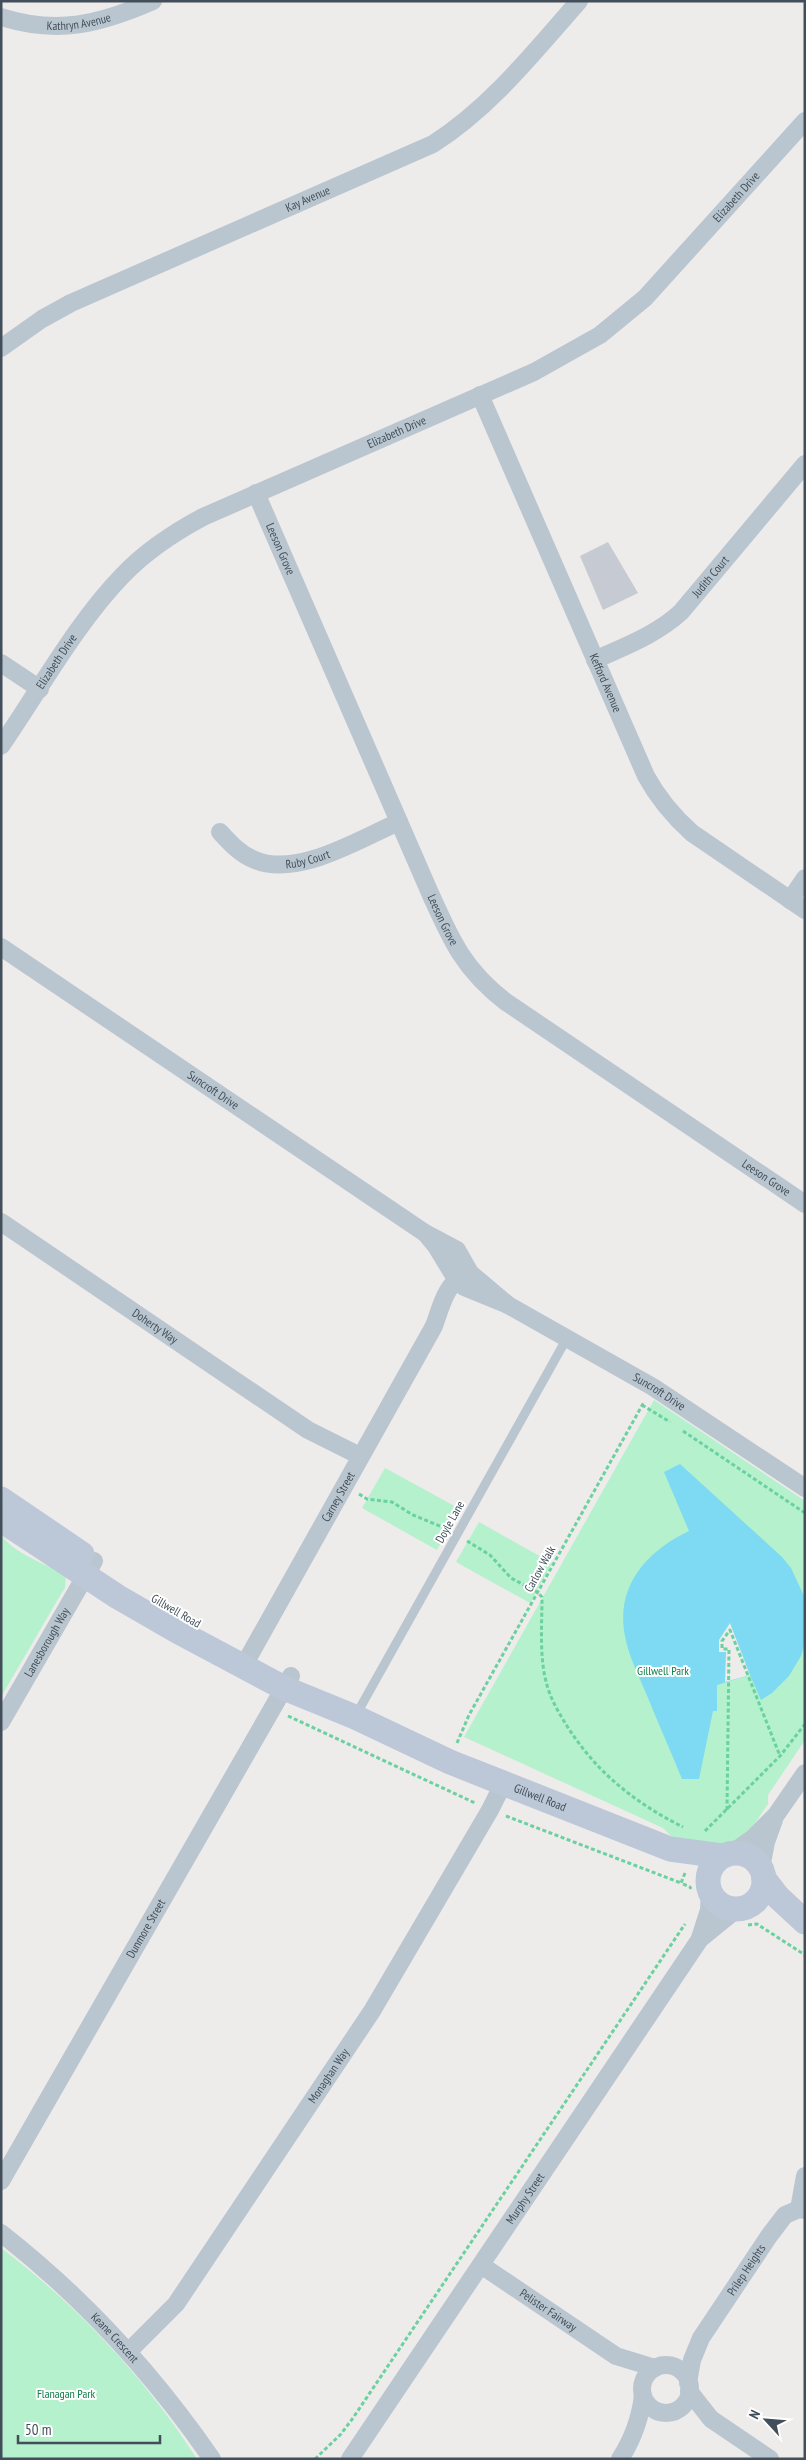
<svg xmlns="http://www.w3.org/2000/svg" width="806" height="2460" font-family="'PT Sans Narrow',sans-serif">
<rect width="100%" height="100%" fill="#eeebeb"/>
<path fill="#b4f1cc" d="M654,1400l151,101v239l-37,55v9l-15,22 -11,10 -12,7 -15,3 -43,-9 -9,-9 -199,-91z
M385,1468l75,41 -23,41 -75,-42z
M479,1522l73,41 -22,40 -74,-41z
M1,1534c11,19 45,30 65,41l-1,13 -4,6 -60,103z
M1,2248c76,57 145,131 196,211h-196z"/>
<path fill="#7ed9f2" d="M680,1464l102,93 9,11 13,28 1,46 -4,14 -12,20 -17,17 -11,7 -11,-25 -33,10v26h-4l-14,68h-17c-11,-27 -23,-54 -34,-81 -8,-20 -19,-40 -23,-62 -10,-50 22,-85 64,-105l-25,-59z"/>
<path fill="#eeebeb" d="M730,1623l20,52 -25,7 1,-30h-7v-12z"/>
<path fill="#c6cad2" d="M608,542l30,51 -35,17 -23,-54z"/>
<g fill="none" stroke-linecap="round" stroke-linejoin="round">
<path stroke="#6ad19f" stroke-width="3" stroke-dasharray="4 2.5" stroke-linecap="butt" d="M642,1405l28,17
M683,1431l122,82
M359,1494l8,5 25,3 21,13 34,14
M467,1541l23,14 21,23 26,14 5,5c0,28 -3,61 5,88 4,15 12,28 20,41 29,46 68,77 116,101
M288,1716l187,87
M457,1743l12,-28 175,-313
M727,1810l2,-161h-7v-8l8,-11 50,126
M506,1816l175,67
M705,1831l75,-75 25,-32
M685,1873l-4,10 9,4 1,2
M748,1925l9,-1 48,31
M315,2459l26,-25 12,-16 332,-494"/>
<path stroke="#bac6cf" stroke-width="9" d="M356,1715l211,-377"/>
<g stroke="#bac6cf" stroke-width="18">
<path id="s1" d="M1,17c57,18 99,7 152,-16"/>
<path id="s2" d="M1,348l41,-29 29,-16 362,-159c58,-37 101,-92 146,-143"/>
<path id="s3" d="M480,395l166,381c12,22 27,40 46,57l113,77"/>
<path id="s4" d="M256,493l174,400c21,47 34,77 76,109l299,202"/>
<path id="s5" d="M595,660c30,-14 61,-25 86,-48l124,-148"/>
<path d="M1,663l39,26"/>
<path id="s6" d="M1,746c38,-55 76,-124 122,-171 23,-24 50,-42 80,-58l331,-145 66,-37 45,-37 160,-177"/>
<path id="s7" d="M220,832c10,11 21,23 35,28 43,18 104,-21 144,-38"/>
<path d="M790,900l15,-22"/>
<path id="s8" d="M1,947l424,286 32,17 13,23 38,32"/>
<path id="s9" d="M1,1222l307,208 52,26"/>
<path id="s10" d="M427,1235l9,11 20,33 8,8 44,18 145,82 152,101"/>
<path id="s11" d="M243,1667l191,-341c7,-19 12,-44 32,-51"/>
<path id="s12" d="M1,1722l93,-161"/>
<path d="M732,1853l21,-15 23,-23 29,-42"/>
<path d="M761,1868l5,-26 8,-22"/>
<path d="M700,1938l9,-28 1,-19"/>
<path id="s13" d="M1,2181l290,-505"/>
<path d="M799,2209l6,-33"/>
<path id="s14" d="M1,2233c83,65 151,139 211,226"/>
<path id="s15" d="M481,2265l135,91 39,12"/>
<path id="s16" d="M129,2351l47,-47 196,-293 118,-201 13,-26"/>
<circle cx="666" cy="2389" r="24"/>
<path id="s17" d="M688,2383l4,-23 9,-22 68,-102 16,-21 14,-6 6,1"/>
<path d="M689,2391l22,28 59,40"/>
<path id="s18" d="M350,2459l350,-520 38,-31"/>
<path d="M620,2459c13,-20 20,-40 23,-63"/>
</g>
<g stroke="#bcc8d7" stroke-width="25">
<path d="M1,1499l81,55"/>
<path id="s19" d="M1,1520l117,77 59,34 107,57 71,29 95,45 220,87 52,7"/>
<circle cx="736" cy="1881" r="28"/>
<path d="M764,1879l14,18 27,25"/>
</g>
</g>
<g text-anchor="middle" stroke-width="4" stroke-linejoin="round" paint-order="stroke">
<g font-size="12" fill="#424f5a" stroke="#fff">
<text dy="4" stroke="none"><textPath href="#s1" startOffset="79">Kathryn Avenue</textPath></text>
<text dy="4" stroke="none"><textPath href="#s6" startOffset="941">Elizabeth Drive</textPath></text>
<text dy="4" stroke="none"><textPath href="#s2" startOffset="342">Kay Avenue</textPath></text>
<text dy="4" stroke="none"><textPath href="#s6" startOffset="521">Elizabeth Drive</textPath></text>
<text dy="4" stroke="none"><textPath href="#s4" startOffset="61">Leeson Grove</textPath></text>
<text dy="4" stroke="none"><textPath href="#s5" startOffset="145">Judith Court</textPath></text>
<text dy="4" stroke="none"><textPath href="#s6" startOffset="101">Elizabeth Drive</textPath></text>
<text dy="4" stroke="none"><textPath href="#s3" startOffset="314">Kefford Avenue</textPath></text>
<text dy="4" stroke="none"><textPath href="#s7" startOffset="99">Ruby Court</textPath></text>
<text dy="4" stroke="none"><textPath href="#s4" startOffset="466">Leeson Grove</textPath></text>
<text dy="4" stroke="none"><textPath href="#s8" startOffset="256">Suncroft Drive</textPath></text>
<text dy="4" stroke="none"><textPath href="#s4" startOffset="885">Leeson Grove</textPath></text>
<text dy="4" stroke="none"><textPath href="#s9" startOffset="186">Doherty Way</textPath></text>
<text dy="4" stroke="none"><textPath href="#s10" startOffset="286">Suncroft Drive</textPath></text>
<text dy="4" stroke="none"><textPath href="#s11" startOffset="195">Carney Street</textPath></text>
<text transform="translate(450 1522) rotate(-61)" y="4">Doyle Lane</text>
<text transform="translate(540 1569) rotate(-61)" y="4">Carlow Walk</text>
<text transform="translate(176 1611) rotate(30)" y="4">Gillwell Road</text>
<text dy="4" stroke="none"><textPath href="#s12" startOffset="92">Lanesborough Way</textPath></text>
<text dy="4" stroke="none"><textPath href="#s19" startOffset="608">Gillwell Road</textPath></text>
<text dy="4" stroke="none"><textPath href="#s13" startOffset="291">Dunmore Street</textPath></text>
<text dy="4" stroke="none"><textPath href="#s16" startOffset="341">Monaghan Way</textPath></text>
<text dy="4" stroke="none"><textPath href="#s18" startOffset="314">Murphy Street</textPath></text>
<text dy="4" stroke="none"><textPath href="#s17" startOffset="129">Prilep Heights</textPath></text>
<text dy="4" stroke="none"><textPath href="#s15" startOffset="81">Pelister Fairway</textPath></text>
<text dy="4" stroke="none"><textPath href="#s14" startOffset="155">Keane Crescent</textPath></text>
</g>
<g font-size="12" fill="#0f7f48" stroke="#fff">
<text x="663" y="1675">Gillwell Park</text>
<text x="66" y="2398">Flanagan Park</text>
</g>
</g>
<rect width="806" height="2460" fill="none" stroke="#424f5a" stroke-width="5"/>
<g transform="translate(766 2420) rotate(296)" stroke="#ffffff" stroke-width="4" paint-order="stroke">
<path d="M0-4L9 19L0 12L-9 19Z" fill="#424f5a"/>
<text y="-8" font-size="14" font-weight="bold" text-anchor="middle" fill="#424f5a">N</text>
</g>
<path d="M18 2435v8h142v-8" fill="none" stroke="#424f5a" stroke-width="2.5"/>
<text x="25" y="2435" font-size="15" fill="#424f5a" stroke="#ffffff" stroke-width="4" paint-order="stroke">50 m</text>
</svg>
